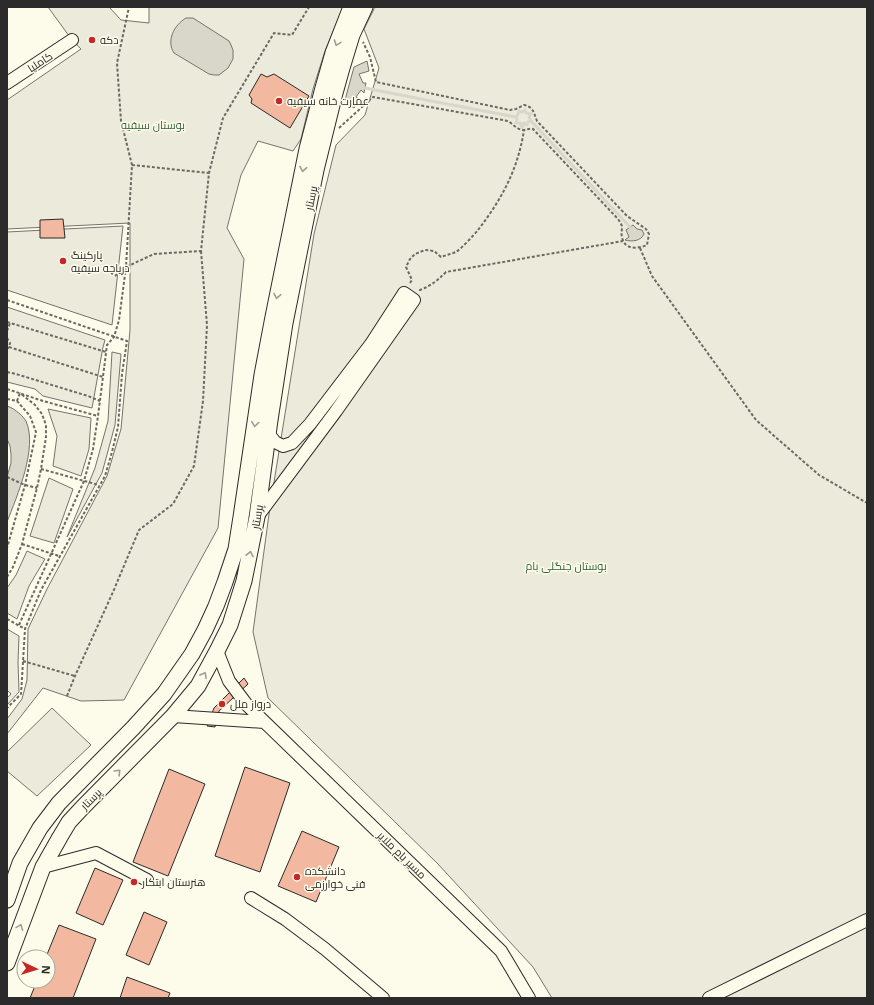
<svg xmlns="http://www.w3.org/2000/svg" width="874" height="1005" font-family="'Open Sans',Cairo,sans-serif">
<rect width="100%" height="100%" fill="#fdfbea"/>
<path fill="#ecebdb" stroke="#74746e" d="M48,7h61l12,13 28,3v-16h194l-18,44 -12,38 -12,50 -8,12 -35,-10 -17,34 -14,53 17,31 -26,269 -94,172 -43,1 -38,-13 -36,46v-15l15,-20 5,-19 1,-51 19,-40 60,-113 14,-47 9,-99v-107l-123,6v-129l74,-51 -9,-9z
M375,7h492v991h-315l-19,-31 -96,-104 -169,-165 -15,-66 17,-125 44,-273 22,-89 29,-30 14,-47 -15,-39z
M7,307l98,33 -2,7 -11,61 -49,-12 -8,-7 -28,-7z
M112,352l9,2 -6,71 -13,48 -35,64 28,-69 13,-47z
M48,409l43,9 -2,31 -8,27 -28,-10 4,-30z
M49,478l24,11 -19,54 -24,-7z
M27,551l18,8 -16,27 -12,33 -10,-6v-25l9,-13z
M7,629l12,7 -1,26 1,30 -12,13v-7l4,-4 -4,-4z
M52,708l39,37 -54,51 -30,-25v-19z"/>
<path fill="#eceadb" stroke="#74746e" d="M123,226l-11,99 -105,-35v-58z"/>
<path fill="#d8d7c9" stroke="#74746e" d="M186,18h7l36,23 2,4 2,5v9l-5,9 -9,7h-5l-5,-1 -35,-21c-8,-12 0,-28 12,-35z
M367,61l2,10 -10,3 4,9h3l-2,10 -3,-3 -5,7 4,3 -6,8 -5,-3 -4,-5 9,-33z
M633,225l4,4 5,1 2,4c-3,7 -12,8 -19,6l4,-3 -3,-7z
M7,406c6,2 8,4 13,8 2,2 4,4 6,7 12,27 -9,75 -19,101v-45l4,-14v-9l-1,-8 -3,-7z"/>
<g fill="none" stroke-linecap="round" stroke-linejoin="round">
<path stroke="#d8d7c9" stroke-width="3" d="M365,88l66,13 85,16 1,2 -1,4h4l2,4 2,-4 3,2 1,-3 3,-1 -2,-4 2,-3 -5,-1 -1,-3 -3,2 -3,-1 -1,3 -2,3
M531,121l99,106"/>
</g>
<path fill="#f2b8a0" stroke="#2b2b2b" d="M261,74l6,3 7,-3 35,22 -19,32 -39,-25 1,-4 -3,-4z
M63,219l2,19h-25v-18z
M244,678l4,6 -29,27 -4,16 -8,-1 7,-18z
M245,767l45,16 -30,89 -45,-16z
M169,769l36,15 -37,92 -35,-14z
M302,831l37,16 -23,55 -38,-16z
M95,868l28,12 -20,45 -27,-12z
M144,912l23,10 -18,43 -23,-10z
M59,925l37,14 -23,59h-43l7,-17h11v-24h-2z
M127,977l43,16 -2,5h-48z"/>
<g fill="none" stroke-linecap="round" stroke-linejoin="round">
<g stroke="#2b2b2b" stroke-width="14">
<path id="minor" d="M7,83l65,-43
M257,517l79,-106 78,-111 -10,-7 -33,51 -61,80 -18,19 -9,3 -8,-4 -7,-9
M217,651l12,30 18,24 254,246 28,47
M173,716l91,6
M43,867l53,-14 51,27
M251,898l34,21 40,30 58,49
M709,998l158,-78"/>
</g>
<g stroke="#2b2b2b" stroke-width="17">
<path id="major" d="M7,900l13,-37 20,-35 19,-25 74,-75 31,-34 28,-40 13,-24 11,-24 9,-24 11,-33 5,-32 21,-142 11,-58 34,-168 16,-61 10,-35 18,-46
M7,963l36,-96 17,-30 9,-15 13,-14 91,-92 25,-30 19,-35 13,-26 14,-44 13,-64 13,-97 15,-97 31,-153 19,-77 7,-25 10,-33 13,-28"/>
</g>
<path stroke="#6a6964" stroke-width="2" stroke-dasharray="3 2" stroke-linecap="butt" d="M339,128l34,-31 135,24c5,3 8,8 15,9 4,0 7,-2 10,-1l85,90c2,3 4,6 4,8 0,4 -1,7 0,10 2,13 16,12 25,8l2,-11 -3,-5 -19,-13 -90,-95c-3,-7 -3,-14 -13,-16l-8,4 -6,1 -134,-28 -6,-25 -7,-15
M132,165l77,8
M640,248l12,28 104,144 63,55 48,28
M115,276l11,-9 28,-13 47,-3 8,-78 14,-55 51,-85 18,2 17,-28
M410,283l2,-3 -6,-13 4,-8 5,-5 10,-4 9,1 7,6c5,-2 10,-3 15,-5 6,-4 17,-16 22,-22 24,-31 40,-61 46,-100
M420,291v-1c12,-5 17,-9 26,-18l177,-31
M7,300l120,41 -5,33 -4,53 -6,25 -7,24 -64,114 -16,39 -4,65 -14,14
M7,322l99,30
M7,331l3,-8
M7,338l3,5 -1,4 -2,2
M9,347l94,30
M7,372l9,2 72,22 12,5
M7,389l36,12 55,15
M7,399l10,2 13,15 6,16 -11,53 -18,63
M17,401l3,-8
M7,457v1
M41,469l58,16
M7,477l18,8 12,3
M22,544l37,12
M7,577l6,-10 9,-23 15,-56 4,-19 5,-32v-12l-4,-11 -7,-9 -15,-12
M7,619l18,10
M19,625l65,-144 9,-32 5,-33 9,-71 7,-8 5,-17 7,-53 6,-102 -11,-44 -4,-58 12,-56
M23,661l52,15
M67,696l8,-20 38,-84 26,-62 34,-26 21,-38 9,-65 4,-76 -6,-74"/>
<use href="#minor" stroke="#fdfbea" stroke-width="12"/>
<use href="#major" stroke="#fdfbea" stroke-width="15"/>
</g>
<defs><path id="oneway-chevron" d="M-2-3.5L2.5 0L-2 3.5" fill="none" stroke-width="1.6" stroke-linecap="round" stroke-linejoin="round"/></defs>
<g stroke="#9e9d94">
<use href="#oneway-chevron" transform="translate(337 43) rotate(110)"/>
<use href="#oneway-chevron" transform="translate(303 169) rotate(101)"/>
<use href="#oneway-chevron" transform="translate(277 296) rotate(101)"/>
<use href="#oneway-chevron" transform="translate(255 424) rotate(98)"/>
<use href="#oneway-chevron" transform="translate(250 554) rotate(-78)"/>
<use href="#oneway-chevron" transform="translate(204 675) rotate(-61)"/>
<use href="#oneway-chevron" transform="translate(118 772) rotate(-46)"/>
<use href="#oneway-chevron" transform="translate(20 927) rotate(-69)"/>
</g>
<g fill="#c62828" stroke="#fdfbea" stroke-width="1.5">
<circle cx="92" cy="40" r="4"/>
<circle cx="279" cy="101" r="4"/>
<circle cx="63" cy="261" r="4"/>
<circle cx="222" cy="704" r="4"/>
<circle cx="297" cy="877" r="4"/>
<circle cx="134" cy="882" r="4"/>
</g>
<g text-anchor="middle" stroke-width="3" stroke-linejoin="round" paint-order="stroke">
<g font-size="11" fill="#2b2b2b" stroke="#fdfbea" text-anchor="start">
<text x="100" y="44">دکه</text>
<text x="287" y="105">عمارت خانه سیفیه</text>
<text x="71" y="259">پارکینگ<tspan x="71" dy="13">دریاچه سیفیه</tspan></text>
<text x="230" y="708">درواز ملل</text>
<text x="305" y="875">دانشکده<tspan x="305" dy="13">فنی خوارزمی</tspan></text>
<text x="142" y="886">هنرستان ابتکار</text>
</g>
<g font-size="11" fill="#2b2b2b" stroke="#fdfbea">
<text transform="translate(40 62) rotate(-33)" y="4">کاملیا</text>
<text transform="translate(311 198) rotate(-78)" y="4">پرستار</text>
<text transform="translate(257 517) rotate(-81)" y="4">پرستار</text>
<text transform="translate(91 799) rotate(-45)" y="4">پرستار</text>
<text transform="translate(402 855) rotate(44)" y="4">مسیر بام ملایر</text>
</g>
<g font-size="11" fill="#34623c" stroke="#fdfbea">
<text x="153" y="129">بوستان سیفیه</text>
<text x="566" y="570">بوستان جنگلی بام</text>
</g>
</g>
<rect width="874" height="1005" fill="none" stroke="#2b2b2b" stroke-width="16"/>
<g transform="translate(36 969) rotate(94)"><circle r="19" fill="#fdfbea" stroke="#a9a89e"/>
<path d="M0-3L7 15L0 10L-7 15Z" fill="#c62828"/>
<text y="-6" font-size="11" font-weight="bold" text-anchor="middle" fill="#2b2b2b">N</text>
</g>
</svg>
